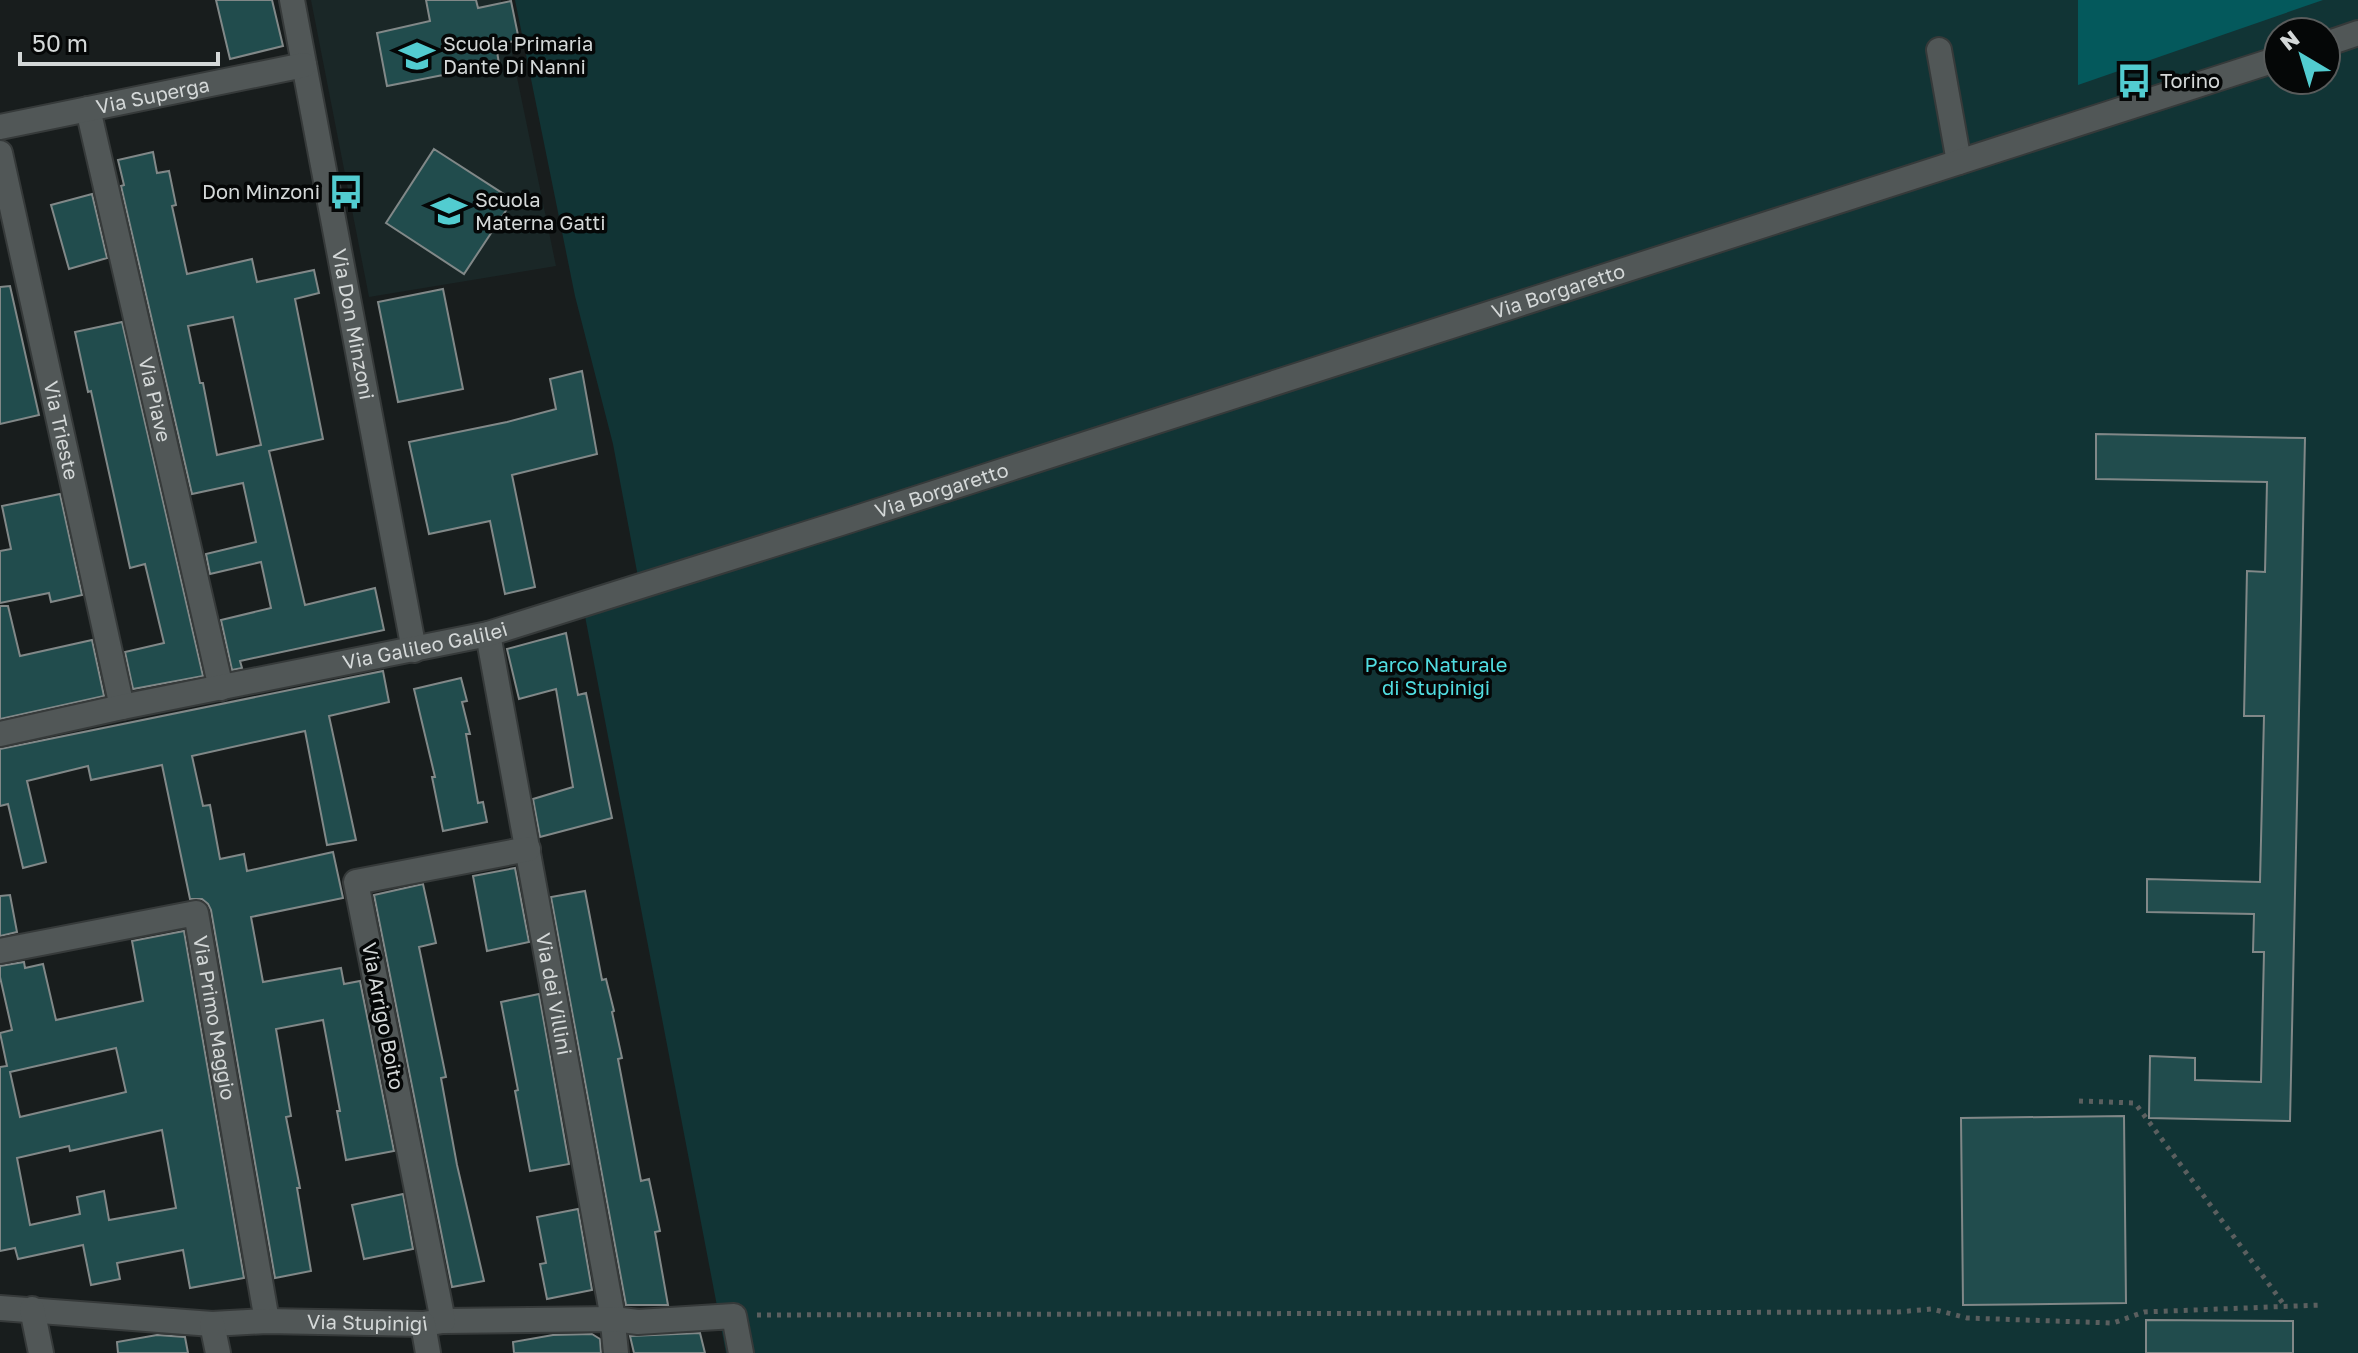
<svg xmlns="http://www.w3.org/2000/svg" width="2358" height="1353" font-family="'Golos Text',sans-serif">
<rect width="100%" height="100%" fill="#181d1d"/>
<path fill="#1a2727" d="M311,0h190l55,266 -187,31z"/>
<path fill="#113435" fill-rule="evenodd" d="M515,0h1843v1353h-1632l-141,-737 57,-18 -29,-154 -38,-148zM2278,32h48v48h-48z"/>
<path fill="#04595c" d="M2078,0h245l-245,85z"/>
<path fill="#214c4d" stroke="#818888" stroke-width="2" fill-rule="evenodd" d="M216,0h56l11,46 -53,13z
M426,0h50l2,8 33,-7 8,39 -23,5 3,19 -112,22 -10,-53 53,-12z
M434,149l79,51 -49,74 -78,-51z
M153,152l4,21 12,-2 7,34 -4,1 15,68 65,-15 5,23 57,-12 5,23 -24,6 28,140 -54,12 36,154 70,-17 9,42 -144,31 2,7 -10,2 -11,-50 50,-12 -10,-46 -51,12 -4,-20 50,-12 -13,-59 -51,11 -71,-308 3,-1 -6,-25zM233,317l28,128 -44,10 -14,-72h-3l-12,-57z
M92,194l15,64 -38,11 -18,-64z
M10,286l29,129 -39,9v-137z
M443,289l20,100 -65,13 -20,-100z
M122,322l81,354 -70,13 -8,-37 39,-9 -19,-79 -15,4 -39,-177 -3,1 -13,-60z
M582,371l15,83 -85,21 23,112 -30,7 -15,-73 -61,13 -20,-92 98,-20 49,-13 -6,-30z
M2096,434l209,4 -15,683 -141,-3 1,-62 45,2v22l66,2 3,-130h-11l1,-38 -107,-2v-33l113,3 4,-166h-20l3,-145 18,1 2,-90 -171,-3z
M60,494l22,101 -31,7 -2,-9 -49,10v-52l11,-2 -9,-43z
M0,606h8l12,50 72,-16 12,56 -104,23z
M566,633l12,62 8,-2 26,125 -72,19 -7,-38 40,-12 -17,-98 -37,10 -12,-50z
M383,671l6,31 -60,14 27,124 -29,5 -22,-114 -113,25 11,50 7,-1 10,54 24,-5 3,17 86,-19 10,46 -92,19 12,65 78,-14 3,16 16,-3 34,170 -48,9 -9,-49h3l-17,-91 -47,9 15,87 -5,1 14,71h-3l14,83 -36,7 -64,-368 -3,-6 -6,-5h-12l-28,-134 -71,15 -3,-14 -61,15 19,81 -23,6 -15,-64 -8,2v-57z
M461,678l6,23 -5,1 8,32h-4l12,69 5,-1 4,20 -44,9 -11,-54h3l-21,-88z
M515,868l14,74 -42,9 -14,-75z
M423,884l13,59 -17,4 27,130 -5,1 16,87 27,116 -32,6 -78,-392z
M585,891l17,89 4,-1 8,32 -2,1 10,46 -4,1 23,122 8,-2 11,52 -5,1 13,73h-42l-75,-408z
M10,895l7,37 -17,4v-40z
M184,931l60,347 -54,10 -7,-38 -66,13 3,16 -29,6 -8,-40 -65,14 -3,-11 -15,3v-184l7,-1 -7,-33 12,-3 -12,-53v-11l24,-4 1,6 18,-4 13,56 87,-19 -11,-60zM116,1048l10,44 -106,25 -10,-45zM162,1130l14,78 -67,12 -5,-29 -27,6 3,17 -50,11 -13,-67 52,-12 1,5z
M539,994l30,170 -39,7 -15,-80 3,-1 -17,-88z
M2124,1116l2,187 -163,2 -2,-187z
M403,1194l10,55 -49,10 -12,-54z
M578,1209l14,81 -45,9 -7,-35 6,-1 -9,-46z
M2146,1320l147,1v32h-147z
M700,1333l5,20h-71l-4,-17z
M592,1334l8,5 1,14h-87l-1,-11 40,-7z
M157,1335l28,2 3,16h-70l-1,-11z"/>
<g fill="none" stroke-linecap="round" stroke-linejoin="round">
<g stroke="#363a3a" stroke-width="28">
<g id="minor">
<path id="s1" d="M292,0l122,650"/>
<path d="M2326,44l32,-11"/>
<path d="M1939,50l20,112"/>
<path id="s2" d="M88,109l133,579"/>
<path id="s3" d="M0,127l304,-62"/>
<path id="s4" d="M0,153l122,554"/>
<path id="s5" d="M488,634l124,679 4,40"/>
<path id="s6" d="M0,734l122,-27 366,-73 353,-111 1437,-464"/>
<path id="s7" d="M0,951l196,-38 71,408"/>
<path id="s8" d="M0,1308l212,16 55,-3 156,3 20,-3 170,-2 25,3 96,-6 7,37"/>
<path d="M32,1309l9,44"/>
<path d="M443,1321l-87,-439 172,-33"/>
<path d="M212,1324l6,29"/>
<path d="M423,1324l5,29"/>
</g>
</g>
<path stroke="#5b5f5f" stroke-width="5" stroke-dasharray="4 6" stroke-linecap="butt" d="M2079,1101l56,2 150,203
M757,1315l1141,-3 34,-3 35,9 146,5 31,-11 177,-7"/>
<use href="#minor" stroke="#515757" stroke-width="24"/>
</g>
<defs>
<g id="school-bare" transform="scale(2.76)"><path d="M0-5L7-2L0 1L-7-2ZM-4 1L0 2.5L4 1V4Q0 6-4 4Z" fill="#52ccd0" stroke="#050707" stroke-width="2.5" paint-order="stroke"/></g>
<g id="bus-bare" transform="scale(2.76)"><path d="M-5-6H5V4H4V6H2V4H-2V6H-4V4H-5ZM-3.5-4V0h7V-4ZM-3.5 1.2v1.5H-2V1.2ZM2 1.2v1.5H3.5V1.2Z" fill="#52ccd0" stroke="#050707" stroke-width="2.5" paint-order="stroke"/></g>
</defs>
<g fill-rule="evenodd">
<use href="#school-bare" x="417" y="56"/>
<use href="#bus-bare" x="2134" y="81"/>
<use href="#bus-bare" x="346" y="192"/>
<use href="#school-bare" x="449" y="211"/>
</g>
<g text-anchor="middle" stroke-width="7" stroke-linejoin="round" paint-order="stroke">
<g font-size="20" fill="#d4d8d8" stroke="#050707" text-anchor="start">
<text x="443" y="51">Scuola Primaria<tspan x="443" dy="23">Dante Di Nanni</tspan></text>
<text x="2160" y="88">Torino</text>
<text x="320" y="199" text-anchor="end">Don Minzoni</text>
<text x="475" y="207">Scuola<tspan x="475" dy="23">Materna Gatti</tspan></text>
</g>
<g font-size="20" fill="#d4d8d8" stroke="#050707">
<text dy="7" stroke="none"><textPath href="#s3" startOffset="156">Via Superga</textPath></text>
<text dy="7" stroke="none"><textPath href="#s6" startOffset="1622">Via Borgaretto</textPath></text>
<text dy="7" stroke="none"><textPath href="#s1" startOffset="330">Via Don Minzoni</textPath></text>
<text dy="7" stroke="none"><textPath href="#s2" startOffset="298">Via Piave</textPath></text>
<text dy="7" stroke="none"><textPath href="#s4" startOffset="284">Via Trieste</textPath></text>
<text dy="7" stroke="none"><textPath href="#s6" startOffset="974">Via Borgaretto</textPath></text>
<text dy="7" stroke="none"><textPath href="#s6" startOffset="434">Via Galileo Galilei</textPath></text>
<text dy="7" stroke="none"><textPath href="#s5" startOffset="366">Via dei Villini</textPath></text>
<text transform="translate(383 1016) rotate(79)" y="7">Via Arrigo Boito</text>
<text dy="7" stroke="none"><textPath href="#s7" startOffset="306">Via Primo Maggio</textPath></text>
<text dy="7" stroke="none"><textPath href="#s8" startOffset="368">Via Stupinigi</textPath></text>
</g>
<g font-size="20" fill="#51dde1" stroke="#050707">
<text x="1436" y="672">Parco Naturale<tspan x="1436" dy="23">di Stupinigi</tspan></text>
</g>
</g>
<g transform="translate(2302 56) rotate(322)"><circle r="38" fill="#050707" stroke="#585b5b" stroke-width="2"/>
<path d="M0-6L14 30L0 20L-14 30Z" fill="#52ccd0"/>
<text y="-12" font-size="22" font-weight="bold" text-anchor="middle" fill="#d4d8d8">N</text>
</g>
<path d="M20 52v12h198v-12" fill="none" stroke="#d4d8d8" stroke-width="4"/>
<text x="32" y="52" font-size="24" fill="#d4d8d8" stroke="#050707" stroke-width="6" paint-order="stroke">50 m</text>
</svg>
